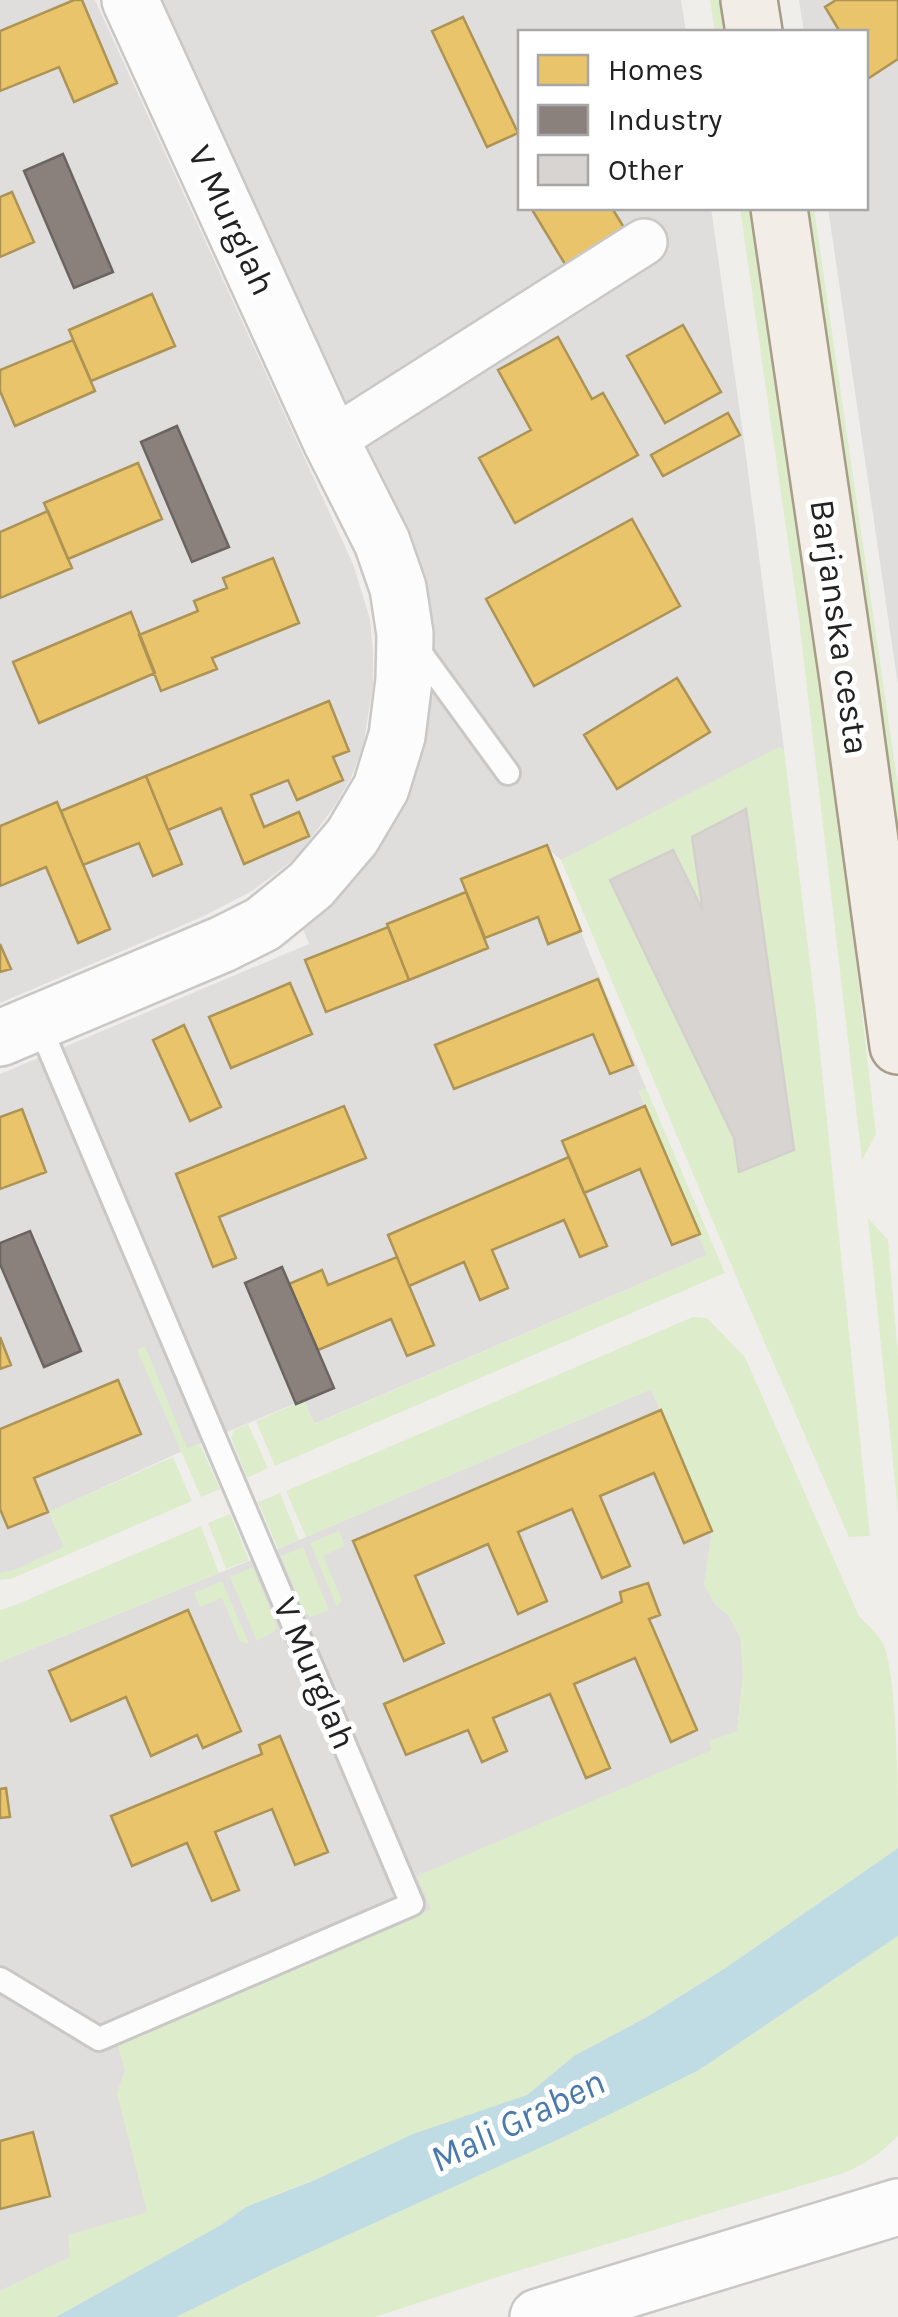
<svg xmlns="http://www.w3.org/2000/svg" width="898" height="2317" font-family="Karla,sans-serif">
<rect width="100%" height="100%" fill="#f0eeeb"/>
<path fill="#dfdedc" d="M0,0h95l258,564 17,55 3,34v32l-10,62 -12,31 -17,29 -38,51 -44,33 -50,26 -202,86z
M148,0h533l5,32h-166v176h191l34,240 39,301 -223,111 -13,-11 45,113 53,126 -7,4 68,163 -393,169 -11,-24 -116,49 -138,63 16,35 -50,23 -15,3v-499l309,-130 -10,-25 116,-243z
M799,0h99v685l-70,-477h38v-176h-62z
M651,1389l61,142 -8,53 11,20 13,11 13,23 2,38 -6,55 -532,450 -134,76 -71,34v-629l278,-113z"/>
<path fill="#ddeccb" d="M710,0h18l4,32h-17z
M740,208h18l58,408 60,518 -14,26 -63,-541z
M802,208h12l84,578v85z
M779,747l5,2 31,255 55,532 -21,1 -108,-249 -180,-428z
M646,1088l79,185 -450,193 -19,-45 48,-21 11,24 392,-169 -68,-164z
M868,1218l20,22 10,115v157z
M693,1317l14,1 38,39 114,259c8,9 19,18 25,29 14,38 14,156 14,203l-171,119 -80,50 -73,39 -47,39 -281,112 -25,18 -165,92h-56v-26l70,-34 -2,-22 79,-23 -30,-119 8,-23 -8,-27 90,-36 224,-98 -14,-33 295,-126 -3,-9 28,-10 6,-55 -2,-38 -13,-23 -13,-11 -11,-20 8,-53 -61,-142 -345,148 -20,-46z
M145,1346l42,102 13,-4 20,45 -19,8 -64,-147z
M248,1424l20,44 -21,10 -16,-41 3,-7z
M173,1457l19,44 -181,78 -11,1v-7l15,-3 49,-23 -16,-35z
M280,1493l19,47 -21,9 -20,-47z
M230,1514l19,46 -23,9 -18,-46z
M201,1526l18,47 -219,89v-52l15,-5z
M339,1531l6,15 -22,10 19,44 -5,7 -27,-64z
M303,1547l26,63 -18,7 -7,-4 -23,-57z
M253,1567l24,60 -3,5 -17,9 -27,-64z
M222,1581l27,63 -9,-3 -18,-43 -22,9 -6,-14z
M898,1936v200c-17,17 -32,28 -54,37l-340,102 -129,42h-199l97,-48 295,-134 131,-65z"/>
<path fill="#bfdbe3" d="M898,1848v88l-199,134 -131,65 -295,134 -97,48h-120l165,-92 25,-18 69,-27 98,-46 114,-39 47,-39 73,-39 80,-50z"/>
<path fill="#e9c46a" stroke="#ad9354" stroke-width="2.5" d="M74,0h8l35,83 -43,19 -15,-35 -59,24v-60z
M836,0h62v59l-29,19 -3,-5v-41h-26l-15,-25z
M463,17l55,116 -31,14 -55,-116z
M12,192l22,50 -34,15v-60z
M531,208h81l16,26 -60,35z
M152,294l23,52 -84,35 -22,-51z
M683,325l38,67 -56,31 -38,-67z
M558,337l34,62 11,-6 35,62 -123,68 -36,-65 52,-28 -33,-60z
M73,340l22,51 -80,35 -15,-35v-21z
M728,413l12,22 -77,41 -12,-21z
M138,463l24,56 -94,40 -24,-56z
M48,511l24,57 -72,30v-66z
M632,519l48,87 -146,80 -48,-87z
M273,558l26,65 -87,35 5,11 -56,22 -22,-56 59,-24 -4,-10 33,-13 -4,-10z
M131,612l24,61 -116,50 -26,-61z
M677,678l33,54 -93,57 -33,-54z
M329,701l20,50 -16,6 10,23 -46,20 -9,-20 -37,15 13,32 35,-15 10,24 -65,28 -23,-56 -53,22 -22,-54z
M146,776l36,88 -29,12 -14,-33 -56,22 -22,-54z
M57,802l53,127 -32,14 -32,-76 -46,19v-60z
M547,845l34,86 -33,13 -10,-27 -53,21 -24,-59z
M466,892l22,56 -79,32 -22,-56z
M388,927l21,53 -83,32 -21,-52z
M0,944l11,25 -11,3z
M598,979l35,86 -23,9 -17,-40 -139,55 -19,-44z
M290,983l22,51 -81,34 -22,-51z
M184,1025l37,82 -31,14 -37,-81z
M344,1106l22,52 -147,59 17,41 -23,9 -37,-93z
M645,1106l55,128 -28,11 -32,-76 -56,24 -22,-52z
M22,1109l24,63 -46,17v-72z
M569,1157l38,89 -27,11 -16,-37 -72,30 16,38 -28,12 -16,-38 -55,24 -21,-51z
M397,1257l37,88 -27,11 -16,-37 -73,31 -29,-66 33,-14 6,15z
M0,1337l11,28 -11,4z
M118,1380l23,54 -107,44 14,34 -40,16 -8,-19v-80z
M661,1410l51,121 -28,12 -30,-70 -54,23 30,70 -28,12 -30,-69 -54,23 29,69 -29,13 -30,-70 -73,32 29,67 -40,18 -51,-120z
M648,1583l12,32 -11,4 48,111 -26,12 -36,-84 -61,26 36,84 -24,10 -36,-84 -57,24 14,33 -25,11 -14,-32 -62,25 -22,-51 238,-102 -2,-10z
M188,1610l53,121 -38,17 -6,-13 -46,21 -25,-59 -55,24 -22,-50z
M280,1736l48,116 -33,13 -23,-56 -57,23 24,58 -27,11 -25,-58 -55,23 -21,-50 151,-62 -3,-9z
M6,1788l4,29 -10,1v-29z
M33,2132l17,64 -50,13v-68z"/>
<path fill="#8a817c" stroke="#6b6461" stroke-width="2.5" d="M63,154l50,118 -39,16 -50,-117z
M177,426l52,121 -37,15 -51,-120z
M30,1231l51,120 -37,16 -44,-103v-21z
M282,1267l52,121 -38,16 -51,-121z"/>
<path fill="#d7d4d2" stroke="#d3d0cc" stroke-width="2.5" d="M746,809l48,341 -55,22 -5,-34 -124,-258 63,-30 30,61 -11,-74z"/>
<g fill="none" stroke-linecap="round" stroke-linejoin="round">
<g stroke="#c9c8c7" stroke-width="28">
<path id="service" d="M414,644l94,129
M0,1979l99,60 313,-135 -374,-882"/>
</g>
<g stroke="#c9c8c7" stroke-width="50">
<path id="minor" d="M331,441l313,-199"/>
</g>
<g stroke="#c9c8c7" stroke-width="60">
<path id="tertiary" d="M0,1038l223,-94 40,-20 48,-39 41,-48 29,-49 16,-52 7,-56 1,-46 -7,-46 -16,-46 -51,-101 -201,-441
M538,2317l360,-110"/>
</g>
<g stroke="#a79c86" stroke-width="60">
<path id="primary" d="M749,0l5,32
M779,208l69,471 50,367"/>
</g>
<use href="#service" stroke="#fdfcfc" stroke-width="22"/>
<use href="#minor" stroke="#fdfcfc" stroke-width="45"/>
<use href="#tertiary" stroke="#fdfcfc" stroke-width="55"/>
<use href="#primary" stroke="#f3ede7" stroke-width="55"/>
</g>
<g text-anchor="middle" stroke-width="10" stroke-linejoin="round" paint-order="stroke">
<g font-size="35" fill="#222" stroke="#fff">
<text transform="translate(232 220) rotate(65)" y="12">V Murglah</text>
<text transform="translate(840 627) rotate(82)" y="12">Barjanska cesta</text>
<text transform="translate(315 1673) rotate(67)" y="12">V Murglah</text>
</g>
<g font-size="38" font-style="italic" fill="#4a7aab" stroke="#fff">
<text transform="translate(517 2120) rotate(-26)" y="13">Mali Graben</text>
</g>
</g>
<rect x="518" y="30" width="350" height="180" fill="#ffffff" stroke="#a7a7a7" stroke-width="2.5"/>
<rect x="538" y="55" width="50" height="30" fill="#e9c46a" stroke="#a7a7a7" stroke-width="2.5"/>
<text x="608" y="80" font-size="30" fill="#222222">Homes</text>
<rect x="538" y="105" width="50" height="30" fill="#8a817c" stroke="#a7a7a7" stroke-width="2.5"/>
<text x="608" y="130" font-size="30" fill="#222222">Industry</text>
<rect x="538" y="155" width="50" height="30" fill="#d7d4d2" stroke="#a7a7a7" stroke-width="2.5"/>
<text x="608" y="180" font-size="30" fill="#222222">Other</text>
</svg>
